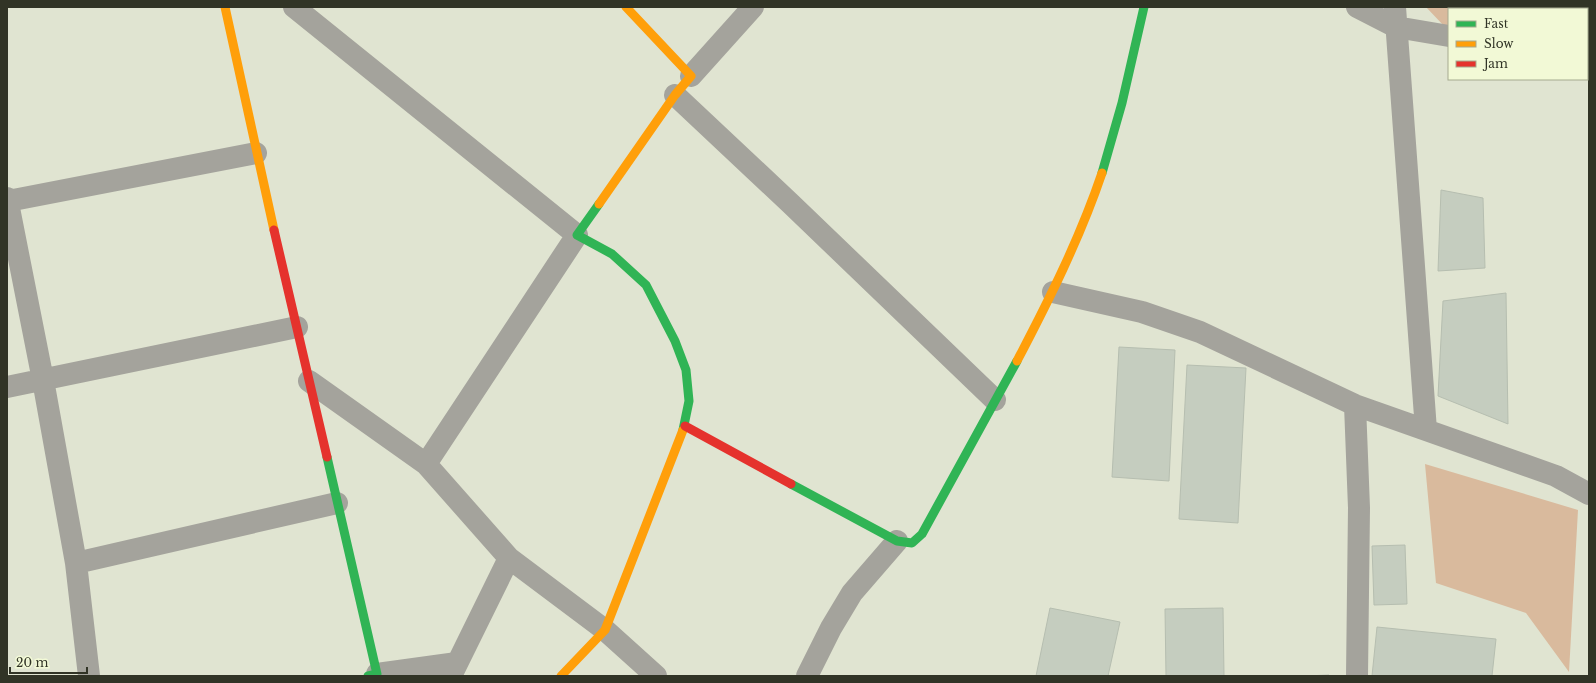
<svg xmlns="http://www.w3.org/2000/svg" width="1596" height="683" font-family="'Libre Baskerville',serif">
<rect width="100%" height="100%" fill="#e0e4d1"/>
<path fill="#d9ba9d" d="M1426,7h163v38h-2v-36h-138v18l-5,-1z
M1425,464l153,46 -9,162 -43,-59 -90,-30z"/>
<path fill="#c5cdbf" stroke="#b6beb0" d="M1441,190l42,8 2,70 -47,3z
M1506,293l2,131 -70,-28 5,-95z
M1119,347l56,3 -6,131 -57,-4z
M1187,365l59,3 -8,155 -59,-4z
M1405,545l2,59 -33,1 -2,-59z
M1050,608l70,14 -12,54h-72z
M1223,608l1,68h-58l-1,-67z
M1377,627l119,12 -4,37h-120z
M1329,675l1,1h-25z"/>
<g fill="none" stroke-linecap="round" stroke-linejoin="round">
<path stroke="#a4a39c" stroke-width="22" d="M294,7l283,228 -151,229
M1357,7l39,20 53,9
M1395,7l31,423
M1587,59h2
M691,76l62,-69
M675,95l115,108 205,197
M7,198l36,182 33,183 13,113
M8,201l248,-48
M1053,292l89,20 58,20 155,73 201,71 33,18
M309,381l117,83 83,94 -58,118
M7,387l290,-60
M1355,405l4,103 -2,168
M509,558l96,72 51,46
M76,563l261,-60
M377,674l80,-11
M807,676l24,-48 21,-35 45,-52"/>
<path stroke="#30b455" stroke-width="9" d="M1102,173l20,-70 22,-96
M599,204l-22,31 35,19 34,31 29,56 11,29 3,31 -6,29
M327,457l50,217 -9,2
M791,484l106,57 15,2 10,-9 95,-173"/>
<path stroke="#ff9f0a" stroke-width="9" d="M225,7l49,223
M599,204l76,-109 16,-19 -65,-69
M1017,361c32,-61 63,-123 85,-188
M561,676l44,-46 78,-200"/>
<path stroke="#e5322d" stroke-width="9" d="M274,230l53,227
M685,426l106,58"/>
</g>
<rect width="1596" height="683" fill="none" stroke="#313426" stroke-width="16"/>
<rect x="1448" y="8" width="140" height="72" fill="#f2f9d6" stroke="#a5aa90"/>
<rect x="1456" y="21" width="20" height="6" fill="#30b455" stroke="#a5aa90"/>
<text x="1484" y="28" font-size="12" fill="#313426">Fast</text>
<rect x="1456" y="41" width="20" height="6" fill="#ff9f0a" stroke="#a5aa90"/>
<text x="1484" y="48" font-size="12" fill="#313426">Slow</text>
<rect x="1456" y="61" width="20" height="6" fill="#e5322d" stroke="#a5aa90"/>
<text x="1484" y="68" font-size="12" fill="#313426">Jam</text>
<path d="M10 667v6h77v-6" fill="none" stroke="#313426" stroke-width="2"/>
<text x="16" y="667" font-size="12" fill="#313426" stroke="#f2f9d6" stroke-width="3" paint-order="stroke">20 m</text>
</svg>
